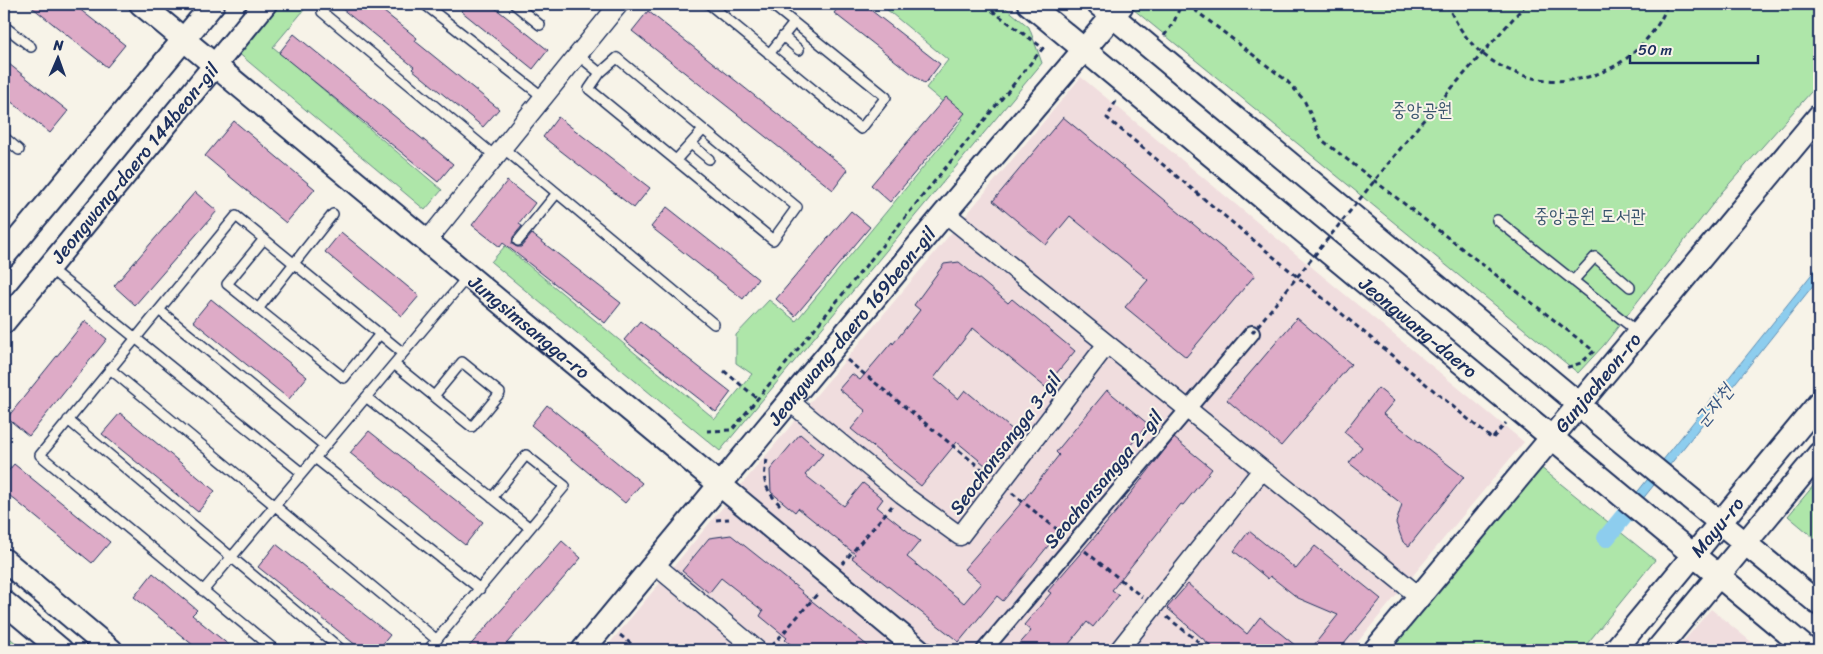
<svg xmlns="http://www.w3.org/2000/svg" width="1823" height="654" font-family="Sriracha,'Poor Story',sans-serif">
<rect width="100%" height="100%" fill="#f7f3e8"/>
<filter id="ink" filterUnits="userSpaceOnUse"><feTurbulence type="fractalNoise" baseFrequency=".02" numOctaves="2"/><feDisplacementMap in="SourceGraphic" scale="10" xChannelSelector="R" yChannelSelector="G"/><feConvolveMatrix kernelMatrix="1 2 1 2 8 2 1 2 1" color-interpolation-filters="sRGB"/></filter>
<g filter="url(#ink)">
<path fill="#f0ddde" d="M1081,77l443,365 -173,208h-747z
M1711,609l50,41h-85z"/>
<path fill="#aee6a9" stroke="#648a84" d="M278,4h31l-36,43 169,143 -17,20 -188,-158z
M880,4h121l28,23 13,36 -322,388 -229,-189 14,-16 210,173 37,-45 -16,-11v-28l33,-35 27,21 167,-202 -37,-31 22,-28z
M1138,4h681v79l-97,109 -118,153 -26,28 -445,-364z
M1540,467l115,93 -73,90h-191z
M1819,479v63l-31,-26z
M4,633l20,17h-20z"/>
<path fill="#8dcdee" stroke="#5f8eb4" d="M1819,265v13l-201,252 -7,-5z"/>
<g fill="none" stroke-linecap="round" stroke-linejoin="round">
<path stroke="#8dcdee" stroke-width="18" d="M1606,538l23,-28"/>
</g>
<path fill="#deabc7" stroke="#1b2f5e" d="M28,4h45l52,41 -18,22z
M336,4h38l43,34 -2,3 84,68 -16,18 -71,-58 2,-2z
M467,4h23l58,46 -15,19 -72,-58z
M841,4h22l77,60 -15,20 -91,-71z
M648,11l200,159 -15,20 -201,-159z
M294,34l159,130 -15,18 -159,-129z
M4,60l64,51 -18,22 -46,-37z
M946,97l19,16 -75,89 -19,-17z
M558,117l92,71 -16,20 -91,-71z
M1063,117l192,158 -69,82 -61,-50 23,-27 -78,-64 -24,29 -53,-44z
M234,121l81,68 -29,34 -81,-67z
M507,181l28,22 -16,21 3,2 -9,11 -1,7 5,3h4l11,-13 89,69 -16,20 -102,-80 -3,4 -28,-22z
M195,192l22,19 -82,94 -21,-19z
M667,207l91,72 -15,20 -92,-72z
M851,211l19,16 -75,89 -19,-17z
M341,232l78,64 -17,20 -77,-64z
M959,262l49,41 4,-4 63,52 -30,36 -72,-59 -39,50 24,21 7,-9 49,41 -29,34 -28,-23 -36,44 -70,-57 15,-18 -27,-22 13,-15 8,6 32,-38 1,2 27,-34 -6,-5 30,-41z
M211,299l96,78 -18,22 -96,-78z
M1297,318l54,46 -70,82 -54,-46z
M85,321l22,18 -78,97 -22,-18z
M640,321l91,71 -15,20 -92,-72z
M1378,388l16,13 -11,13 81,63 -55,69 -6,-4 -7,-19 6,-19 -53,-41 13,-16 -18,-15z
M1107,390l41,34 -145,177 -6,-5 -38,46 -107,-84 3,-4 -57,-46 -3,4 -24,-20 -1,-22 30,-36 23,20 -18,21 39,31 19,-23 20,16 -6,8 43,34 -13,16 57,46 17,-20 -17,-14 58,-67 37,-47 -3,-3z
M547,405l95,78 -17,20 -94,-78z
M120,413l95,78 -17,21 -96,-78z
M369,431l114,91 -18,23 -115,-92z
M1174,438l38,31 -29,36 -2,-1 -69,86 7,5 -26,32 -6,-5 -23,28h-50l17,-19 -7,-6 27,-32 -3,-2 68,-79z
M14,464l96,78 -18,21 -88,-72v-15z
M1249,531l47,38 19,-23 66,53 -42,51h-29l28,-35 -40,-17 -28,-22 -2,3 -34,-28z
M731,535l72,57 -1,1 71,57h-75l-13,-10 2,-2 -27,-22 3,-5 -42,-33 -12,15 -27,-22 27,-33z
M562,541l19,17 -80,92h-35z
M276,544l114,91 -12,15h-16l-104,-83z
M153,573l44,37 -5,5 43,35h-36l-65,-53z
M1188,584l59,50 13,-17 41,33h-85l-49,-42z"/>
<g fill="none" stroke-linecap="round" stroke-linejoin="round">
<g stroke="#1b2f5e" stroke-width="12">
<path id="service" d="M424,4l119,93
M514,4l26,21
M709,4l152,125 25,-32 -115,-93
M322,12l174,145
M4,26l27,21
M783,36l16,14
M769,54l25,-31
M578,55l22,18 -11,16 184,151 24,-33 -180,-149 -17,15
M4,137l15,13
M691,144l18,15
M503,148l211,176
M676,160l27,-30
M1497,220l142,113
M264,239l-37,45 117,94 36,-44
M518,241l39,-48
M49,268l253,205
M1573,281l22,-24 35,30
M258,309l75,-95
M159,310l166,136
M394,364l78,63 28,-34 -38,-31 -28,34
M110,369l327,271
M366,397l164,131
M68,420l274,230
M315,458l165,131
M203,591l265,-315
M275,650l-235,-195 196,-239 167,137
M428,650l137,-164 -39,-31 -34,43"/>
</g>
<g stroke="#1b2f5e" stroke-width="18">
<path id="pedestrian" d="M984,650l268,-317"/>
</g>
<g stroke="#1b2f5e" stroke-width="21">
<path id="minor" d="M945,213l475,384
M427,241l192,-237
M789,401l113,93 58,42 147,-192
M654,564l103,86
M1119,650l143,-180"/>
</g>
<g stroke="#1b2f5e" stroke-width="26">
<g id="tertiary">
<path id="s1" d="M141,4l778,646"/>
<path id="s2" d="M1029,4l779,646"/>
<path d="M1098,4l482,401 20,19 219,180"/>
<path d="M4,256l209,-252"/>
<path id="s3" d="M4,322l261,-318"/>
<path d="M4,560l107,90"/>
<path d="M4,602l57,48"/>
<path id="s4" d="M583,650l362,-437 177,-208"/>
<path id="s5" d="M1375,650l444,-534"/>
<path id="s6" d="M1615,650l204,-247"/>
<path d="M1657,650l162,-196"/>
</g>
</g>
<path stroke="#1b2f5e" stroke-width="3" stroke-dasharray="5 4" stroke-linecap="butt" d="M1187,4l100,77 17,19 18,40 272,211 -13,12 -16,5
M1447,4c9,20 22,41 41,54 43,31 104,31 145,-5 13,-12 30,-31 34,-49
M1164,36l10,-14 7,-18
M1116,101l-9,17 385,321 14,-16
M1421,123l105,-119
M847,360l141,114
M724,371l33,27
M707,431l25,-1 311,-382 -60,-44
M767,460c-6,21 -1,30 13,45
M1012,493l52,42
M716,520l13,-1
M1085,551l57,46
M842,564l50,-58
M1167,617l42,33
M620,635l19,15
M772,646l47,-54"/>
<use href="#service" stroke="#f7f3e8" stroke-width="9"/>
<use href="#pedestrian" stroke="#f7f3e8" stroke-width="14"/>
<use href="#minor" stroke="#f7f3e8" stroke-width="18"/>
<use href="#tertiary" stroke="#f7f3e8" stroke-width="22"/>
<path stroke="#1b2f5e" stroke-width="3" stroke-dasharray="5 4" stroke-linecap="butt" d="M1252,333l169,-210"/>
</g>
</g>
<g text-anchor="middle" stroke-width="4" stroke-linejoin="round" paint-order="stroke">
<g font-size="19" fill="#38546d" stroke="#f7f3e8">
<text x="1422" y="116">중앙공원</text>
<text x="1590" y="222">중앙공원 도서관</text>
</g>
<g font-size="19" fill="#1b2f5e" stroke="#f7f3e8">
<text dy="7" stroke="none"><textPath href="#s3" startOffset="206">Jeongwang-daero 144beon-gil</textPath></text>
<text dy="7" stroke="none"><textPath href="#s4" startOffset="421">Jeongwang-daero 169beon-gil</textPath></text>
<text dy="7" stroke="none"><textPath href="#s1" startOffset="505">Jungsimsangga-ro</textPath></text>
<text dy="7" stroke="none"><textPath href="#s2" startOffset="506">Jeongwang-daero</textPath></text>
<text dy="7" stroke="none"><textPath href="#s5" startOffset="348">Gunjacheon-ro</textPath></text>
<text transform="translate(1005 443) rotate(-53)" y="7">Seochonsangga 3-gil</text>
<text transform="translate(1103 479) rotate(-50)" y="7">Seochonsangga 2-gil</text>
<text dy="7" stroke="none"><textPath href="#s6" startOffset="160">Mayu-ro</textPath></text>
</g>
<g font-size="20" font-style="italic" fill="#385682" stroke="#f7f3e8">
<text transform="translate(1713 405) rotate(-51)" y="7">군자천</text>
</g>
</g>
<rect width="1823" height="654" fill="none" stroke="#f7f3e8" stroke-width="20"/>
<rect x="10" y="10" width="1803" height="634" fill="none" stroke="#1b2f5e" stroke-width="2" filter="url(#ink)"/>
<g transform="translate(58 58) rotate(2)" stroke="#f7f3e8" stroke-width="4" paint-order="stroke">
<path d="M0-4L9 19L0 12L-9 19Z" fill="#1b2f5e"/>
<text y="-8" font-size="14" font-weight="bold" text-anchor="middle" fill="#1b2f5e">N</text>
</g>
<path d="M1630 55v8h128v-8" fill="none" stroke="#1b2f5e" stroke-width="2.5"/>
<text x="1638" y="55" font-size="15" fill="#1b2f5e" stroke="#f7f3e8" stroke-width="4" paint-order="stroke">50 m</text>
</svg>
